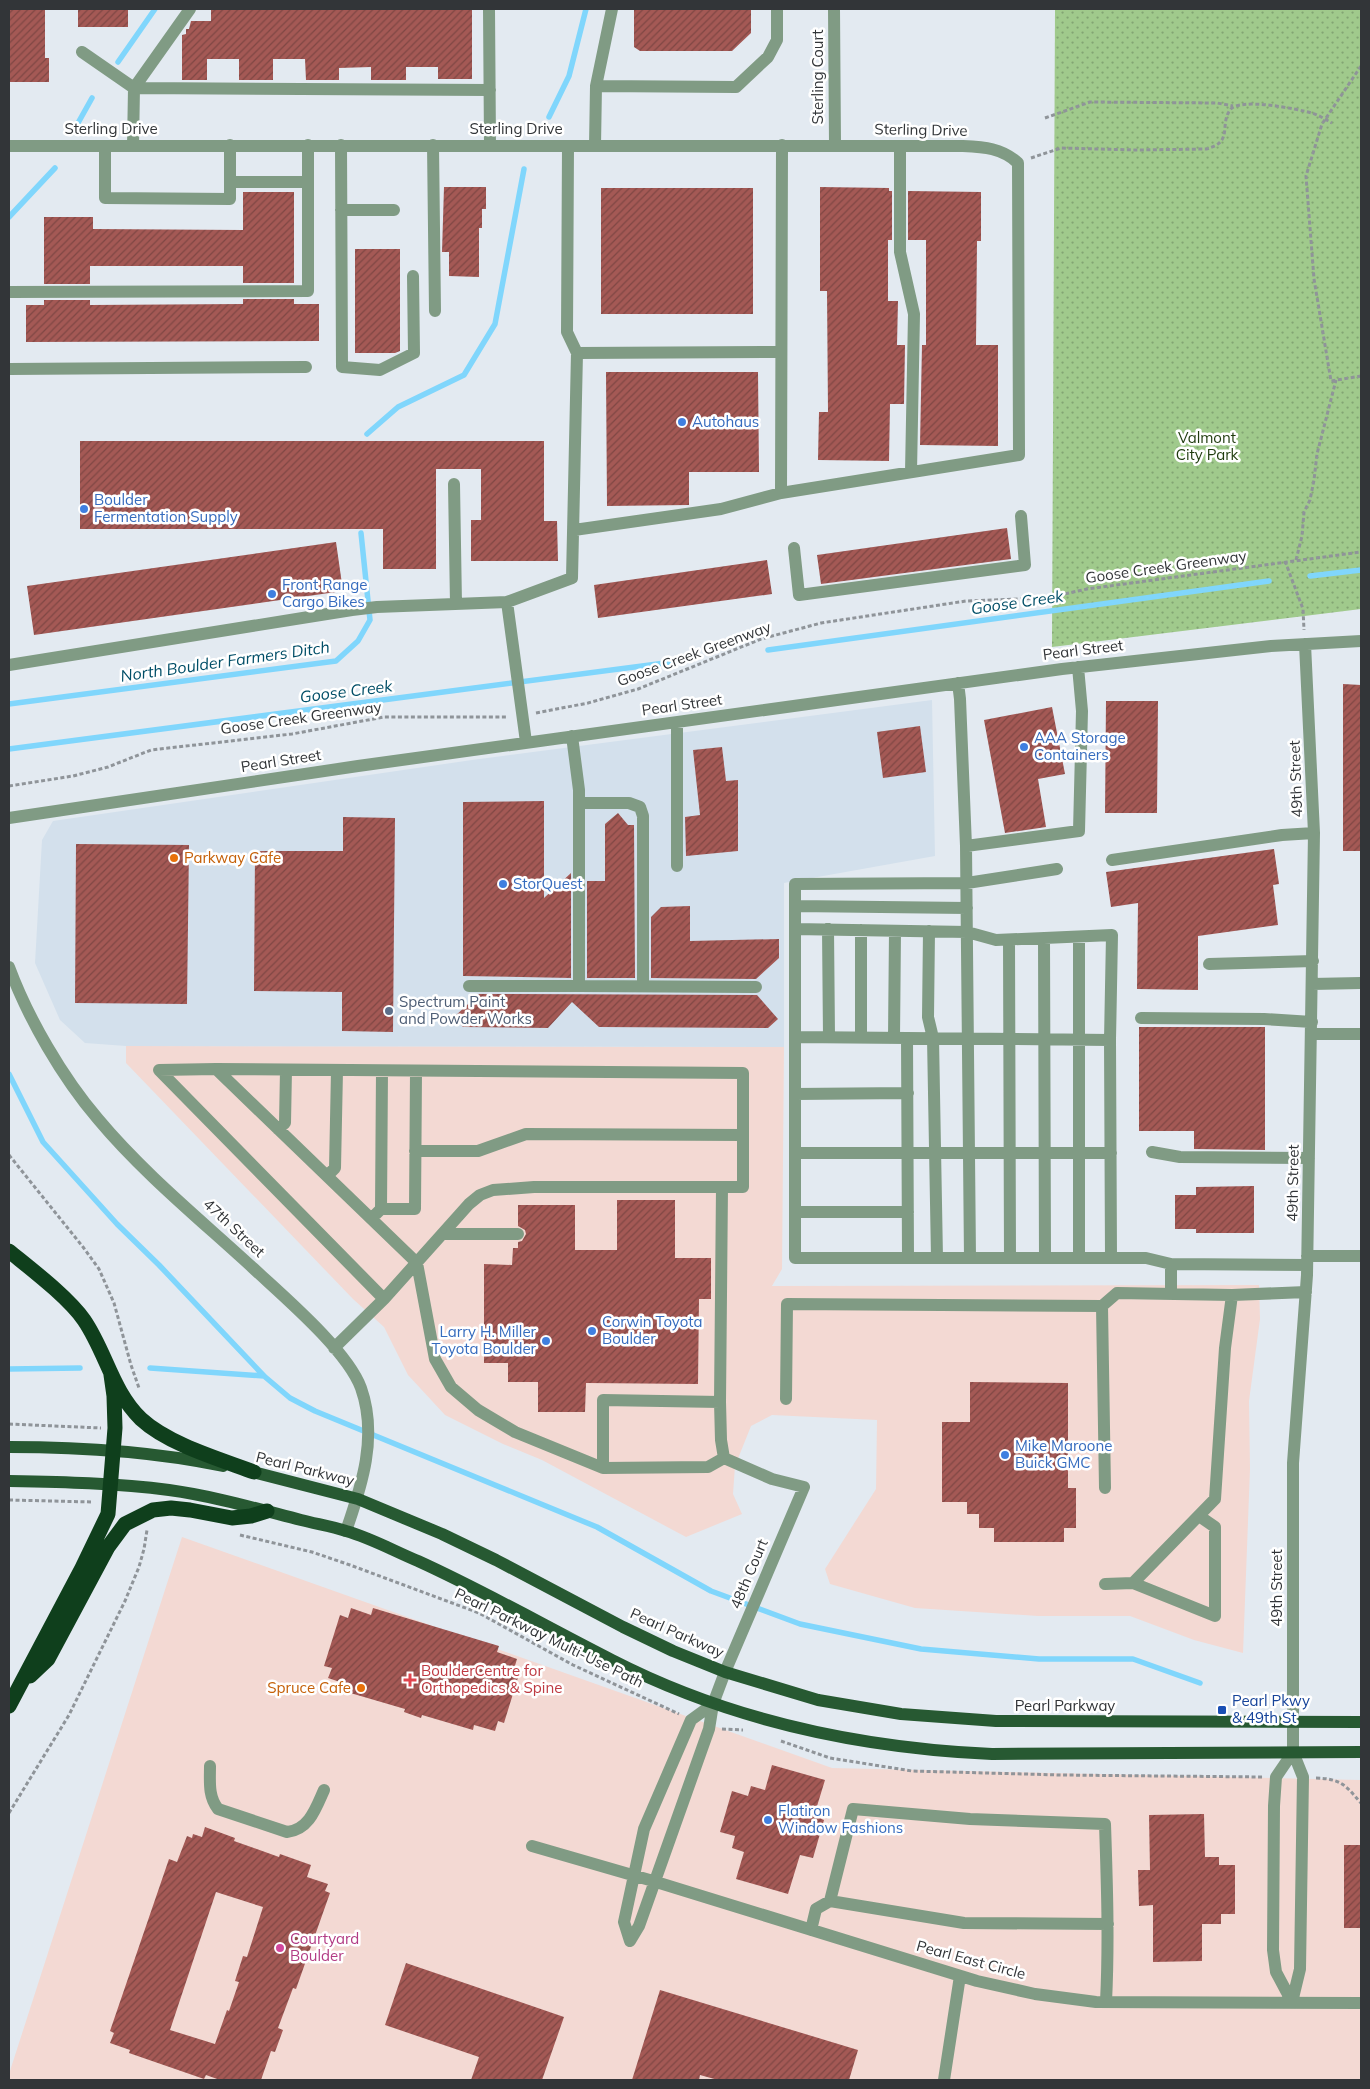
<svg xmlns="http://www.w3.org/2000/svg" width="1370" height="2089" font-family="Mulish,sans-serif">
<defs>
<pattern id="park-dots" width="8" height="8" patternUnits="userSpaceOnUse" patternTransform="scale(1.25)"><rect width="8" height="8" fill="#a0ca8c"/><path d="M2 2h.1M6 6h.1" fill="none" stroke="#83a573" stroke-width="1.8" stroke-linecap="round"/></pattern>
<pattern id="building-hatch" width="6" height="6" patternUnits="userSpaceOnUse" patternTransform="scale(1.25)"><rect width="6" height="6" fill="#a45955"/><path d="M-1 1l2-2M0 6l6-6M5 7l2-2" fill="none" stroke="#7f4744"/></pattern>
</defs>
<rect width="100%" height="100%" fill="#e3eaf1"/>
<path fill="#f3d9d3" d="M126,1046l658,1 -2,222 -10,17 487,-1 1,34 -11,82 1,68 -7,184 -49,-13 -64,-24h-92l-123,-8 -85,-24 -5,-15 51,-80 1,-69 -105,-5 -21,11 -16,40 -2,28 9,20 -56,23 -144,-77 -39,-16 -58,-29 -37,-40 -24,-48 -31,-28 -227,-236z
M182,1537l650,231 529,12v300h-1352v-6z"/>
<path fill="#d3e0ec" d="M932,700l3,156 -151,27v164l-658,-1 -41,-3 -25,-23 -25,-57 7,-123 11,-19 419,-61z"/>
<path fill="url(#park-dots)" d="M1055,9h306v600l-309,38z"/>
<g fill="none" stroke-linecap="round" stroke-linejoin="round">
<path stroke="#80d6fc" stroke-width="5.5" d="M118,62l37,-53
M549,117l20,-41 17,-67
M78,123l14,-25
M9,217l46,-49
M367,434l31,-27 66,-32 31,-51 29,-155
M1310,576l51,-6
M768,650l501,-69
M9,704l327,-43 22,-20 12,-21 -9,-87
M9,749l679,-89
M9,1074l34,68 74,82 42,41 105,111 26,22 25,13 282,116 114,64 89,33 121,25 118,10h94l67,24
M150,1368l114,8
M9,1369l71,-1"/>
</g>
<path fill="url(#building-hatch)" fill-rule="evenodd" d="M9,9h36v49h4v24h-40z
M78,9h50v18h-50z
M211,9h261v70h-34v-12h-32v13h-35v-13l-32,1v12h-33l-1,-21h-32v21h-34v-21h-32v21h-25v-45l4,-1v-5h3l2,-8h20z
M634,9h117v24l-19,18h-92l-6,-4z
M444,187h42v22h-4v19h-3v49l-30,-1v-24h-7z
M820,187l69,1v3h3v49h-4v61h10l-1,44h8l-1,59h-14l-1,57 -71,-1 1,-48h9l-1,-121h-7z
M601,188h152v126h-152z
M908,191l73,1v49h-4l-1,104h22v101l-78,-1 2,-100h4v-105h-18z
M243,192h51v91h-51v-17h-153v18h-46v-67h49v12l150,1z
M355,249h45v102l-5,2h-40z
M243,299h51v5h25v37l-293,1v-37h18v-5h46v5l153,-1z
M606,372h152l1,100h-70v33l-82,1z
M80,441h464v80h13l1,40h-87v-41h10v-51h-45v100h-53v-40h-303z
M1007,528l4,31 -190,25 -4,-29z
M336,542l7,49 -309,44 -7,-49z
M767,560l5,34 -174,24 -4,-33z
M1343,684l18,1v166h-18z
M1106,701h52l-1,112h-52z
M1052,707l13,67 -27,5 8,48 -41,6 -21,-113z
M920,726l6,46 -43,6 -6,-46z
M722,747l4,34 12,-1v71l-52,5 -1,-39 15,-2 -7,-65z
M544,801v97l27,-25v105l-108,-2v-174z
M618,813l10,12h6l1,153h-48v-97h18v-57z
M343,817l52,1 -2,214 -51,-1v-39l-88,-1 1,-140h88z
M76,844l113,1 -2,159 -112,-1z
M1274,849l5,35 -6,1 5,40 -80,11v54l-61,-1 1,-86 -27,4 -5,-35z
M690,906v35l89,-2v19l-23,21 -105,-1v-61l10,-10z
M479,994l278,1 21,24 -10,9 -169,-1 -27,-25 -24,26 -85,-1 -9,-10z
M1139,1027h126v123l-71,-1v-18h-55z
M1254,1186v47h-58v-4h-21v-34h21v-8z
M617,1200h58v58h36v41h-12l-1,85 -112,-1 -1,29h-47v-30h-30v-19h-24v-99l28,1 1,-17h5v-6l4,-1 4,-7 -1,-4 -7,-4v-21h57v45h42z
M970,1382l98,1v105h8v40h-12v14h-70v-14h-15v-14h-12v-12h-25v-80h28z
M351,1608l20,7 2,-7 126,38 -2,6 20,7 -3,10 6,2 -16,52 -6,-2 -3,10 -21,-6 -1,5 -51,-15 -1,3 -17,-6 1,-3 -58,-17 2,-7 -21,-7 4,-10 -8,-2 16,-51 8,3z
M772,1765l53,15 -11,36 10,4 -11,38 -13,-3 -12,39 -52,-15 8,-27 -12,-4 3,-12 -15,-4 12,-41 16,5 3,-10 14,4z
M1204,1814l1,43h14v8h16v49h-14v10h-19v37l-49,1v-57l-14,1 -1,-36h12l-1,-55z
M205,1827l30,11 -1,3 45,16 1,-3 31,11 -4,12 21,7 -3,7 5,2 -34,96 -3,-1 -15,40 5,2 -8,22 -4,-1 -10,29h-41l-14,-5 -2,4 -75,-26 1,-3 -20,-7 4,-10 -4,-2 59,-172 8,3 10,-26 5,2 1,-4 9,3zM216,1892l47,15 -16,50 -4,-1 -8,25 4,1 -10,29 -2,-1 -12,34 -45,-14z
M1344,1845h17v83h-17z
M406,1963l158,54 -22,63h-71l8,-23 -94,-32z
M660,1990l198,60 -9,30h-131l-18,-5 -1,5h-67z"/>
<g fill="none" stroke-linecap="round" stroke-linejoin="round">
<path stroke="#8f9499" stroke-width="3" stroke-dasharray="4 2.5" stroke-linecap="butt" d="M1361,66l-39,58 -16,52 8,103 17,102 30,-5
M1045,118l45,-16 127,1 16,3
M1031,158l30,-10 76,2 69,-1c28,-7 13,-23 24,-39 9,-13 67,-1 82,3 7,2 14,7 20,10
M1296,560l6,-24 2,-24 6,-12 4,-20 3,-26 19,-74
M1285,561l18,48 1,21
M536,713l52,-10 50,-14 123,-50 60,-16 145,-22 80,-3 41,-9 274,-37
M9,786l64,-10 35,-9 43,-17 141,-16 92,-17h124
M9,1155l74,92 16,22 15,34 17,62 8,23
M9,1424l92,4
M9,1500l84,2
M240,1535l72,17 38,13 129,48 94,52 106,49
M722,1729l21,1
M781,1741l49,17 82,13 149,4 202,2
M1316,1778c26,1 29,7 45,25
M9,1813l60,-98 56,-114 14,-34 5,-18 3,-19"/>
<path stroke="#809b84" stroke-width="12" d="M190,9l-56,79 356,2
M489,9l1,136
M834,9l1,136
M82,52l52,36 -1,58
M596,86l140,1 32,-30 9,-17v-31
M341,145l1,222 38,3 34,-17 -1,-77
M433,145l2,166
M9,146h954c21,1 39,2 55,17l1,292 -238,38 -60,16 -147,21
M105,146v52l125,1v-54
M595,146l1,-60 16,-77
M900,146v106l14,62 -3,158
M230,182h78
M341,210h53
M9,292l299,-1v-146
M577,353l204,-1
M9,369l297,-2
M454,484l2,120
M781,493l1,-348
M794,548l5,47 226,-30 -4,-49
M507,602l19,140
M9,665l343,-55 25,-3 130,-5 65,-24 5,-225 -10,-21 1,-186
M958,683l2,16 6,147 113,-15 3,-120 -4,-44
M677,722v144
M579,803h50l11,4 3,9v170
M9,818l349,-52 704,-97 209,-23 90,-5
M966,846l4,412
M1112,860l170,-25 32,-2
M1057,869l-90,14 -172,1v374h351l25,6 136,1
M795,906l172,2
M795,929l172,3 29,8 116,-5 -2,105
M828,929l1,108
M861,930v108
M929,931l-1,86 5,21 4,220
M1044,938l1,320
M1009,940l1,318
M1209,964l104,-3
M9,967c19,51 53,110 89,152 45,54 104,102 155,149 30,28 94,82 108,120 17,48 1,97 -15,143
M1312,984l49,-1
M469,986h110v-196l-7,-54
M579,986l177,1
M1141,1018l123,1 48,3
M1312,1034h49
M795,1037l315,3 1,218
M894,1038l1,-107
M907,1038l1,220
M216,1069l527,4v62l-217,-1 -48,17h-63
M795,1094l113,-1
M278,1129l7,-6 1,-53
M1152,1152l28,5 129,1
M795,1153h316
M327,1176l8,-8 2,-97
M722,1187h21v-52
M381,1209h34l1,-137
M795,1212h113
M376,1214l5,-5 1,-138
M444,1234h74
M1307,1256h54
M1079,1258v-321
M1171,1293v-29
M1232,1295l74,-3
M384,1299l85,-95 11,-9 13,-5 41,-3h188l-2,215
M1102,1306l3,182
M334,1348l50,-49 -225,-229 57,-1 201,194 18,96 16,28 27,23 37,22 88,36 105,-1 16,-9
M786,1399l1,-95 315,2 15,-13 115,2 -7,53 -10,151 -82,84 -28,1
M603,1468v-68l117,2 1,38 3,18
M1133,1583l82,33v-89l-16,-11
M210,1766c0,16 -2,30 8,43l69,23c22,-2 29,-24 37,-42
M532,1846l121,35 324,100 58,13 61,8 265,1
M811,1930l5,-21 14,-8
M630,1941l9,-15 70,-197 4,-25 12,-32 79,-185 -32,-8 -48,-21
M630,1941l-6,-19 20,-93 47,-109 22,-16
M1106,2002c3,-60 1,-119 -1,-178l-135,-5 -117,-10 -23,92 134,22 144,1
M1292,2002l8,-33 3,-192 -10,-25v-289l14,-188 7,-442 -9,-189
M1292,2002l-16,-30 -3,-22 1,-144 2,-29 17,-25
M944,2080l16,-104"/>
<path stroke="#275932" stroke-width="12" d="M9,1447c72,0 143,4 214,19
M245,1470l113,29 84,35 54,26 127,67 50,24 52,21 93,28 83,14 95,7 365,1
M9,1481c53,1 107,2 160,9 44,6 89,19 132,30 15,4 30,6 45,11 25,7 48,20 72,30 66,30 129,66 194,99 119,61 248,88 380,94l369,-2"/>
<path stroke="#0f3f1c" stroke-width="15" d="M9,1251c22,18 59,46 75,69 22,32 28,71 57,99 27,25 78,40 113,53
M30,1676l18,-17 60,-112 17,-23 28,-14 18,-2 19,2 42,8 19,-2 16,-5
M9,1706l73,-138 26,-54 7,-86 -1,-32 -3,-21"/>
</g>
<g fill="#3f7fe0" stroke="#fff" stroke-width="2">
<circle cx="682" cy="422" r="5"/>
<circle cx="84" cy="509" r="5"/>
<circle cx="272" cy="594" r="5"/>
<circle cx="1024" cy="747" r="5"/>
<circle cx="503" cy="884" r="5"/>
<circle cx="592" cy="1331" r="5"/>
<circle cx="546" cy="1341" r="5"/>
<circle cx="1005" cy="1455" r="5"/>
<circle cx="768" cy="1820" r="5"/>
</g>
<g fill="#e8710a" stroke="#fff" stroke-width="2">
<circle cx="174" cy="858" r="5"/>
<circle cx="361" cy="1688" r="5"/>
</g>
<circle fill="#5c6f8a" stroke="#fff" stroke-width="2" cx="389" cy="1011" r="5"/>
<path fill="#e0444e" stroke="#fff" stroke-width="2" d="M407.5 1672.5h5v5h5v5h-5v5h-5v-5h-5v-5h5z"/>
<rect fill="#1a4fb4" stroke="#fff" stroke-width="2" x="1217" y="1705" width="10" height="10" rx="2.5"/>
<circle fill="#d1479c" stroke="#fff" stroke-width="2" cx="280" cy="1948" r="5"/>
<g text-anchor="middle" stroke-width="5" stroke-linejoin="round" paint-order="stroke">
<g font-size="15" fill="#323538" stroke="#fff">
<text transform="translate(818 77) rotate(-90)" y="5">Sterling Court</text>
<text x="111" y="134">Sterling Drive</text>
<text x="516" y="134">Sterling Drive</text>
<text transform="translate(921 130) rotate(1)" y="5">Sterling Drive</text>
<text transform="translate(1166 567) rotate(-8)" y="5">Goose Creek Greenway</text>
<text transform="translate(1083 650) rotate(-7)" y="5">Pearl Street</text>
<text transform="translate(694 654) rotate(-20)" y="5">Goose Creek Greenway</text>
<text transform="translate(682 705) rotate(-8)" y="5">Pearl Street</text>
<text transform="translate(301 718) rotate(-8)" y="5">Goose Creek Greenway</text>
<text transform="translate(281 761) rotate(-9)" y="5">Pearl Street</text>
<text transform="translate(1296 779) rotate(-92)" y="5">49th Street</text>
<text transform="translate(1293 1183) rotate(-89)" y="5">49th Street</text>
<text transform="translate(234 1228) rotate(43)" y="5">47th Street</text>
<text transform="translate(305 1469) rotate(14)" y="5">Pearl Parkway</text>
<text transform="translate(749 1574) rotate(-67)" y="5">48th Court</text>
<text transform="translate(1277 1588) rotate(-90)" y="5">49th Street</text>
<text transform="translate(677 1633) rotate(24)" y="5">Pearl Parkway</text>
<text transform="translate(549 1638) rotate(26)" y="5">Pearl Parkway Multi-Use Path</text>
<text x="1065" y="1711">Pearl Parkway</text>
<text transform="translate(971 1960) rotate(15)" y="5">Pearl East Circle</text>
</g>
<g font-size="15" fill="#366cbe" stroke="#fff" text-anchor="start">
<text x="692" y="427">Autohaus</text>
<text x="94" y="505">Boulder<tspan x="94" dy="17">Fermentation Supply</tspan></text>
<text x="282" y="590">Front Range<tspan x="282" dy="17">Cargo Bikes</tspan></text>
<text x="1034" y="743">AAA Storage<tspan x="1034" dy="17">Containers</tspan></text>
<text x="513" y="889">StorQuest</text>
<text x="602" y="1327">Corwin Toyota<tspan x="602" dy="17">Boulder</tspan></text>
<text x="536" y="1337" text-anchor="end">Larry H. Miller<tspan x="536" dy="17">Toyota Boulder</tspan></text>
<text x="1015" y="1451">Mike Maroone<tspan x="1015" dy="17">Buick GMC</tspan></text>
<text x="778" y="1816">Flatiron<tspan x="778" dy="17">Window Fashions</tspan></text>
</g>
<g font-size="15" fill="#1f3b0e" stroke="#fff">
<text x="1207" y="443">Valmont<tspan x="1207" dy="17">City Park</tspan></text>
</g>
<g font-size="15" fill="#c56008" stroke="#fff" text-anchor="start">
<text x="184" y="863">Parkway Cafe</text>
<text x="351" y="1693" text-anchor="end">Spruce Cafe</text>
</g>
<g font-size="15" fill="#4e5e75" stroke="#fff" text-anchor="start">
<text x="399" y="1007">Spectrum Paint<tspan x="399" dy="17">and Powder Works</tspan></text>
</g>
<g font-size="15" fill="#be3a42" stroke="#fff" text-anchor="start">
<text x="421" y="1676">BoulderCentre for<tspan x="421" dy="17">Orthopedics &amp; Spine</tspan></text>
</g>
<g font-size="15" fill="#164399" stroke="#fff" text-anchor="start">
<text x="1232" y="1706">Pearl Pkwy<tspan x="1232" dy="17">&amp; 49th St</tspan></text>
</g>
<g font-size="15" fill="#b23c85" stroke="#fff" text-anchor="start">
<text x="290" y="1944">Courtyard<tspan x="290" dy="17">Boulder</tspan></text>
</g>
<g font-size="16" font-style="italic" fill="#004e67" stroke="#fff">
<text transform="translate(1017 602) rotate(-8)" y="6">Goose Creek</text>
<text transform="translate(225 661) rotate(-8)" y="6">North Boulder Farmers Ditch</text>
<text transform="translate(346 691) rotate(-7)" y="6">Goose Creek</text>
</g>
</g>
<rect width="1370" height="2089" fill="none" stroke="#323538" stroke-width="20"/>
</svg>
